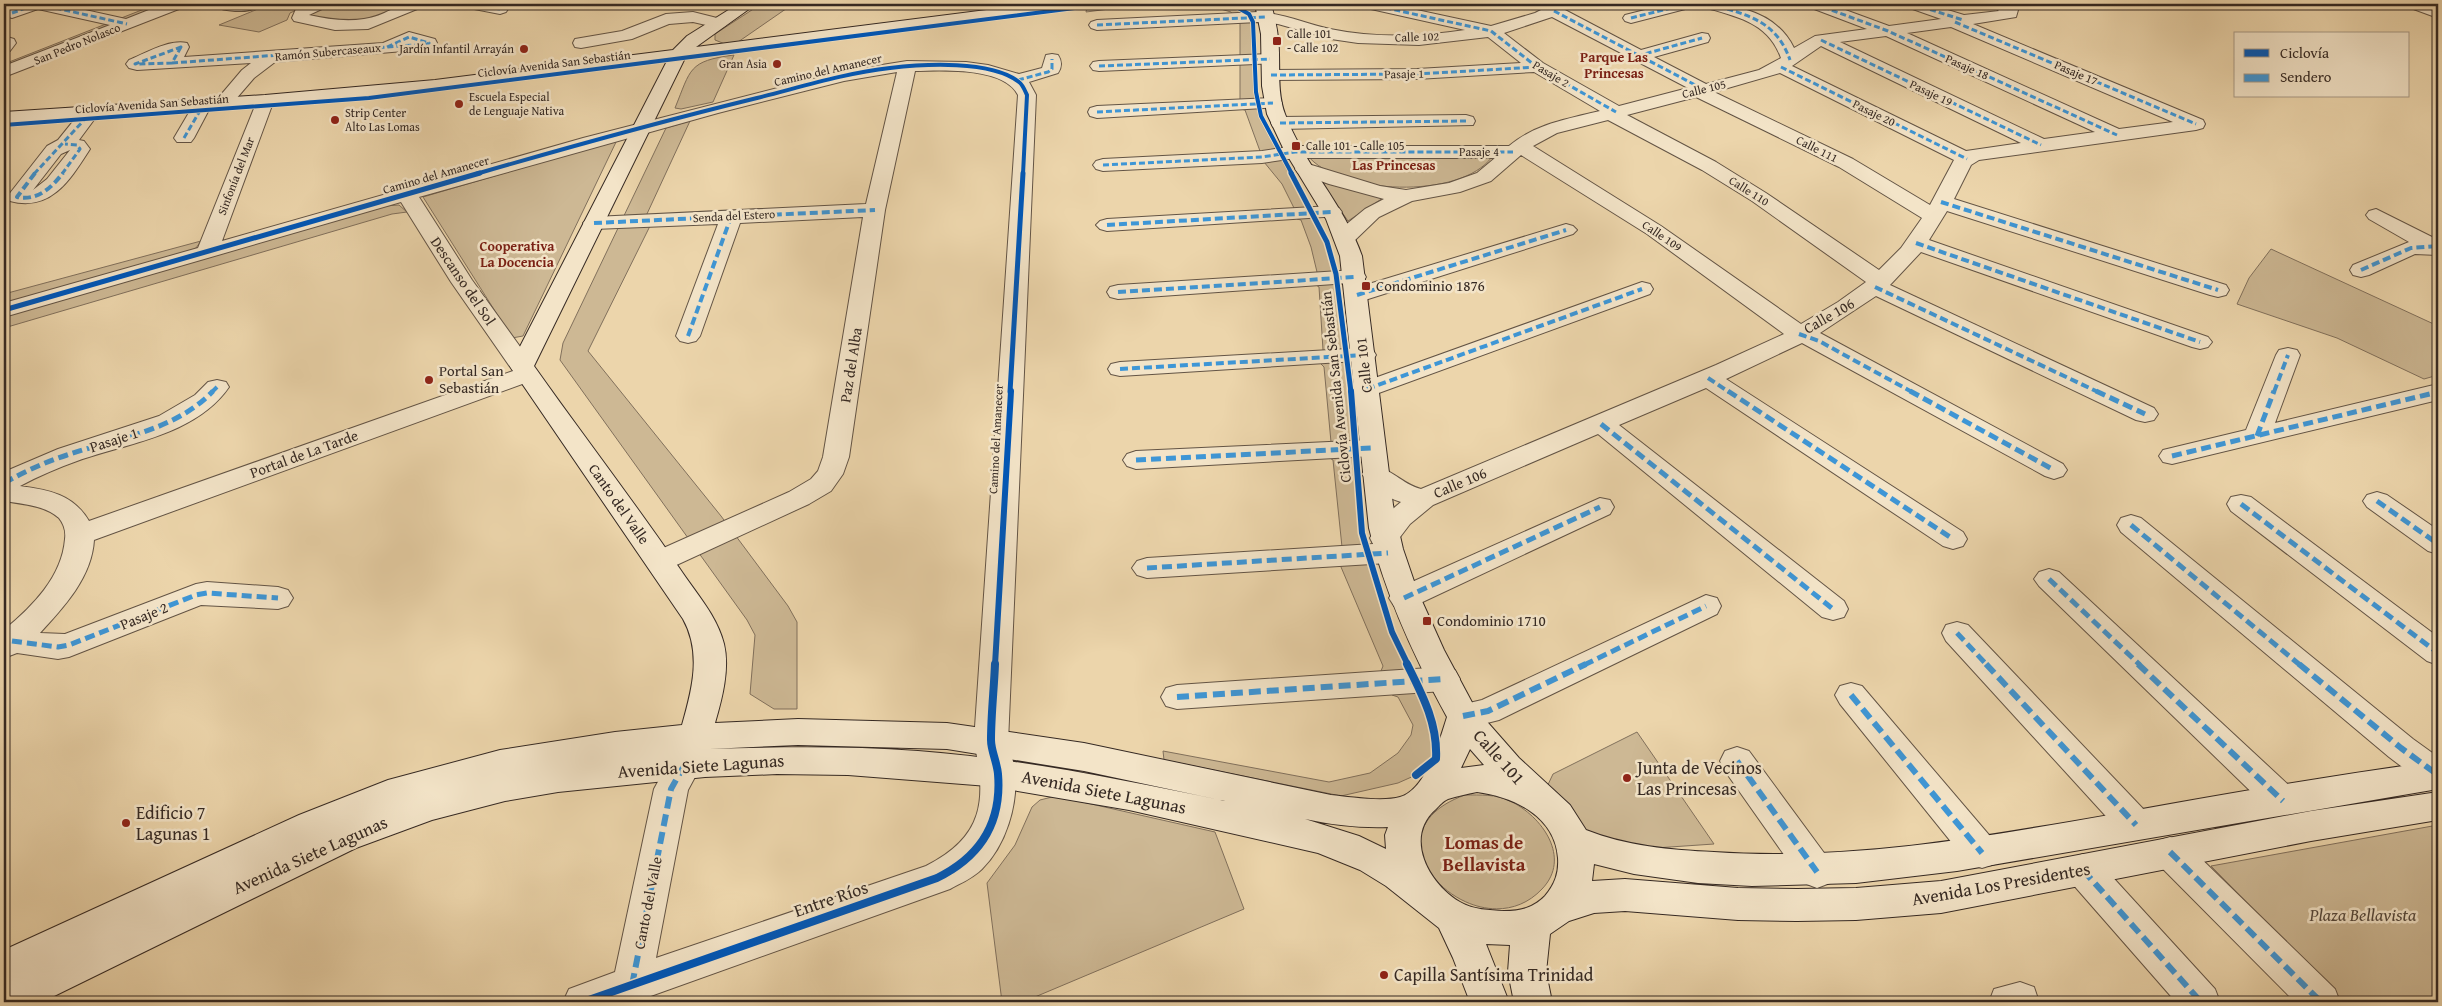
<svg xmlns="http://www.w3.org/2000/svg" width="2442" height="1006" font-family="'Gentium Book Plus',serif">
<rect width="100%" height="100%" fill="#ecd5ab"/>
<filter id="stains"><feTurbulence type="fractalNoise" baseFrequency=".004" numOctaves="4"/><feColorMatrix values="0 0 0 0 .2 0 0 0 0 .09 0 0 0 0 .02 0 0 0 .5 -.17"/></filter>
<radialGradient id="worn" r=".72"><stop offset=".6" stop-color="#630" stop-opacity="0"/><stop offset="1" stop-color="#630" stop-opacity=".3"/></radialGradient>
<path fill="#cdb894" stroke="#81705c" d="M157,4h14l-167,65v-5z
M270,4h40l-20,9 -3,7 -28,12 -40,-7z
M327,4h83c-43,20 -54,20 -100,12l5,-7z
M761,4h32l-55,38 -13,2 -10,-4v-6z
M1109,4h39l-62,8 1,-5z
M1203,4c20,0 40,-2 50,18l3,70 5,24 66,126 9,32 4,39 9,55 13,165 30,99 33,68 9,27 3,17 -1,15 -20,16 -18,8 -57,13 -177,-36 -1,-9 166,31 41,-9 28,-20 13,-18 2,-10 -15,-28 -6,-2 -11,-24 2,-5 -42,-99 -2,-10 3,-10 -9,-87 -5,-3 3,-15 -7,-75 -3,-3 -1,-11 3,-3 -4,-63 -3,-2 -2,-11 3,-2 -6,-25 -10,-27 -4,-1 -5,-10 2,-1 -12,-24 -18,-22 -19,-52 -5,-1v-85l-9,-12z
M734,55l-21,47 -32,7 -6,-1c16,-39 13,-47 59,-53z
M690,121l-44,95 5,8 -63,127 133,165 67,90 9,16v87h-23l-24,-15 5,-59 -8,-15 -187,-260 3,-17 103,-215z
M617,140l-94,196 -11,2 -89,-141z
M1307,155l185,2c-32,43 -153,38 -185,-2z
M1321,182l62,16 -35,23z
M399,205l8,7 -15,2 -388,114v-14l380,-108z
M201,241l-5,7 -12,7 -180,50v-11z
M2271,249l167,77v49l-14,4 -87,-41 -100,-34 12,-26z
M1637,732l77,112 -88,6 -35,-8 -46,-51 8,-17z
M1465,795c15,0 31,-1 45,6 32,15 62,57 32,88 -63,67 -189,-54 -77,-94z
M1056,796l159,36 29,77 -221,93h-21l-15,-119 28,-38 17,-38 8,-7z
M2438,825v177h-94l-133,-136z"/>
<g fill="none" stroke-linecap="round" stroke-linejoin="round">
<g stroke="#635445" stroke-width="2">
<path id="street" d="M23,4h35l68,15 38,-15h22l-2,3 -180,70v-11l106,-41 -72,-16 -26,9 -6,-2 -2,-3 2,-3z
M213,4h42l2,2c-6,8 -38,6 -44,-2z
M307,4h21l-2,3 -17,8c18,4 36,7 55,4 24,-3 30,-17 60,-15l-2,3 -54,22 -33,1 -41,-9 -2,-3 4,-9z
M462,4l44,2 2,3 -2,3 -6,2 -36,-7z
M1360,4h29l102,22 44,-13 18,-9h20l-8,6 76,40 61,-17 6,1 2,4 -2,4 -54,15 52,27 53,-14 22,-12c-13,-36 -44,-41 -77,-51l-2,-3c36,0 75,9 92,44l21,-12 52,-7 -58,-22 -2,-3h22l60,22 52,-7 -34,-12 -2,-3h23l36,11 35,-4 -8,-7h19l8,6 -2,7 -43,7 230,96 2,4 -2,4 -7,2 -217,30 -8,5 -17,34 272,86 3,5 -3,5 -8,2 -8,-2 -263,-84 -18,29 279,97 4,5 -4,5 -8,2 -8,-2 -271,-95 -31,33 264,123 4,6 -4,6 -9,2 -9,-2 -260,-124 -56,37 243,131 4,6 -4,6 -9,3 -9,-3 -243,-133 -76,36 237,153 4,7 -4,7 -10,3 -10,-3 -237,-158 -87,37 225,176 4,8 -4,8 -11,3 -11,-3 -224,-183 -165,71 -23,19 -16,21 4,1 4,7 -4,7 -10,3 -241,15 -10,-3 -5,-7 5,-7 10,-3 226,-14 -3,-6c8,-14 18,-26 31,-36 -16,-5 -30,-14 -39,-28l4,-6c21,-6 34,16 55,21l295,-124 68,-31 -137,-100 -126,-79 -30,26 -31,11 -48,9 -33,16 -26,25 -8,1 -8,-1 -3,-5 3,-5 28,-23 19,-10 -55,-15 -31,-11 -3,-4 3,-4 7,-2 75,23 26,4 43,-7 28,-10 18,-15h-200l-33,5 -159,8 -7,-2 -3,-4 3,-4 7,-2 159,-8 33,-5h214c26,-22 58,-27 91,-35l-66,-39 -117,7 -146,1 -6,-1 -3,-4 3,-4 6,-1 146,-1 104,-6 -33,-26 -69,8 -61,-2 -27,-4 -53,-15 -20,-2 -161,8 -6,-2 -2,-3 2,-3 6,-2 161,-8c25,1 48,12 72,17 44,9 91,8 135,1l-103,-23zM1552,17l136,71 -69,18 -76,-43 -39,-30zM1951,27l222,95 -54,7 -212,-96zM1886,36l209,96 -51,7 -204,-97zM1821,46l200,97 -55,8 -174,-85zM1780,73l174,87 -24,45 -77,-46 -139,-67zM1696,97l143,70 83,51 -21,30 -22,22 -113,-77 -50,-31 -89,-47zM1608,120l94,50 50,31 114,81 -28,20 -37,22 -140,-98 -128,-80 24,-13z
M1669,4h26l-2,3 -62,16 -6,-2 -2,-3 2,-3z
M2406,4h22l10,4v10l-30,-11z
M693,12l32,8 2,3 -2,3 -6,2 -26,-6 -24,2 -37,15 -51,9 -6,-1 -2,-4 2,-4 47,-8 44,-17z
M409,32l26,7 2,4 -2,4 -8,2 -152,13 -21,16 -25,29h-12l-3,-4 28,-33 9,-7 -114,7 -8,-2 -3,-4 3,-4c17,-7 40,-21 58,-17l2,4 -5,10 199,-14z
M4,36l10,3 2,4 -6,8 -6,1z
M1052,54l6,1c4,6 4,12 0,18l-29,9 7,13 -28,647c2,10 6,20 7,30 3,33 -9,73 -33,97 -9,9 -21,14 -32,20l-316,113h-71l6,-13 46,-17 39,-183 19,-35 12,-4 12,4 5,10 -14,26 -32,168 270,-92c58,-29 61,-66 48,-124l44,-647c-14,-28 -75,-25 -103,-24l-30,139 -36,247 -6,17 -12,17 -22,13 -139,64 -10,3 -10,-3 -4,-7 4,-7 139,-62 22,-13 7,-8 5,-14 40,-240 -123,6 -40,113 -4,5 -8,2 -8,-2 -4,-5 42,-112 -124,5 -7,-2 -4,-4 4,-4 7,-2 272,-13 31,-132 -53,9 -126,32 -299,84 53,83 62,86 -1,2 6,6 -3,5 -442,161c-2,37 -30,67 -54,93l25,1 131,-50 11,-2 71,5 10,3 5,8 -5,8 -10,3 -77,-4 -132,52 -11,2 -41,-6 -13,5v-28c28,-23 58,-53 61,-91 1,-7 -1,-15 -6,-21 -15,-13 -37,-14 -55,-17v-29l54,-23 101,-33 36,-21 13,-13 9,-2 9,2 3,5c-33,48 -101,56 -152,74 -20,7 -38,15 -57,25 29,4 53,8 69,35l424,-150 -62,-89 -50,-80 -397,115v-14l194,-55 61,-152h12l3,4 -52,141 361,-103 261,-67 63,-10 59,1 22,3 31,9 23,-6 4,-13z
M1270,54l6,1 3,4 -3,4 -177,8 -6,-1 -3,-4 3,-4 6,-1z
M1273,98l6,1 3,4 -3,4 -182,11 -7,-2 -2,-4 2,-4 7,-2z
M203,99l6,1 3,4 -18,34 -3,4h-14l-3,-4 20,-34 3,-4z
M90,107l7,2 2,4 -20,27 5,1 6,8c-20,31 -39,63 -80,52l-3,-4 40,-51 11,-6 25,-31zM70,150l-23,29 -14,11 28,-36z
M1466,115l7,2 2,4 -2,4 -193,4 -7,-2 -2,-4 2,-4 7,-2z
M1332,206l7,2 3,4 -3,4 -232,15 -7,-2 -4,-4 4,-4 7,-2z
M2376,209l62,31v15l-23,-1 -46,21 -8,2 -8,-2 -3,-5 3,-5 56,-23 -40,-23 -3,-4 3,-4z
M1566,224l7,2 4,4 -4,4 -208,66 -8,2 -8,-2 -3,-5 3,-5z
M1355,270l8,2 3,5 -3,5 -245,17 -8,-2 -3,-5 3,-5 8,-2z
M1642,282l8,2 3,5 -3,5 -274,100 -9,3 -9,-3 -3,-5 3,-5z
M1364,348l9,2 3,5 -3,5 -253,16 -9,-2 -3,-5 3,-5 9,-2z
M2288,348l9,2 3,5 -25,68 163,-39v16l-266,64 -9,-2 -4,-6 4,-6 83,-20 30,-75 3,-5z
M1372,440l9,2 4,6 -4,6 -9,2 -236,13 -9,-3 -4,-6 4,-6 9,-3z
M2377,492l10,3 51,35v24l-10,-3 -61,-44 -4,-6 4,-6z
M2241,495l10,2 187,140v28l-11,-4 -196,-150 -4,-7 4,-7z
M1600,498l10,2 4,7 -4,7 -196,92 -10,3 -10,-3 -5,-8 5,-8z
M2131,515l10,3 272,221 25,18v32l-12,-4 -37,-28 -268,-225 -4,-7 4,-7z
M2049,569l10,3 236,219 5,10 -5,10 -12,4 -12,-4 -232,-225 -5,-7 5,-7z
M1706,595l11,3 4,8 -4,8 -218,106 -36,9 -11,-4 -5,-9 5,-9 30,-7z
M1957,622l11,3 180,189 5,11 -5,11 -12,4 -12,-4 -178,-195 -4,-8 4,-8z
M1444,667l11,3 5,9 -5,9 -11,3 -267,18 -11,-3 -5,-9 5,-9 11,-3z
M1851,683l11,3 133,156 5,11 -5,11 -13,4 -13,-4 -129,-160 -5,-9 5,-9z
M1737,747l12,4 81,110 5,11 -5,11 -13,5 -13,-5 -79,-112 -5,-10 5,-10z
M2170,837l13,4 152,148 5,13h-45l-138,-139 -5,-11 5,-11z
M2083,854l13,5 119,130 5,13h-44l-106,-121 -5,-11 5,-11z
M2020,982l14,5 5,15h-50l5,-13z"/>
</g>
<g stroke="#352923" stroke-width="2">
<path id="secondary" d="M738,4h18l-60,43 338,-43h44l-8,5 -385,49 -151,308c48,68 99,134 146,203 16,24 37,47 44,75 6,25 -2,55 -9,79l83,-4 149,4 137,20 247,52c18,2 52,7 69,2 26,-7 40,-58 47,-80 -33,-60 -62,-123 -78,-189l-29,-272 -14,-37 -42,-69 -17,-36 -5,-28 -1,-52 -6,-30h16c3,11 6,22 7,34 3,25 -2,52 7,76 19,51 59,90 77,142l31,249 10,44 14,41 27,60 31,58 44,50 51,47 16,25c40,16 85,20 128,22 134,9 264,-14 395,-37 109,-20 219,-39 329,-54v28l-481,82 -101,12 -104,3 -54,-3 -64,-9 -40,-10 -2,17 33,-2 113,9 59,1 59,-1 85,-7 370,-70 127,-19v28l-127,21 -370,72 -85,7 -59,1 -59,-1 -113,-9 -31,2 -25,8 -19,13 -4,38 6,30h-38l-6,-30 2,-27 -24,-1 23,58h-39l-17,-44 -14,-30 -53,-42 -26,-16 -42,-17 -189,-43 -141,-24 -140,-11 -71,-1 -72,3 -147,15 -53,9 -73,19 -76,28 -314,154h-38v-52l295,-135 89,-35 112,-30 115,-18 67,-7c10,-35 20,-72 1,-106l-173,-253 157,-305 -232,29 -170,15 -261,19v-12l261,-17 170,-15 238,-30 14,-14zM798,745l149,4 137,22 141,30c-102,-21 -203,-42 -307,-50 -70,-5 -139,-4 -209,-2zM1470,749l14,16 -23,3zM1477,792c37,5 78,24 81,66 1,15 -3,26 -13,38 -12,12 -24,15 -41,15 -15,-1 -30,-1 -44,-9 -31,-18 -57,-65 -24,-93 3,-3 7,-8 12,-10 9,-3 19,-5 29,-7zM1305,819c28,6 54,9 83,8l-3,8 1,14 -27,-13z"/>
</g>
<use href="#street" fill="#f3e4c8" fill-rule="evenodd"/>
<use href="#secondary" fill="#f3e4c8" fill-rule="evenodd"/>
<path stroke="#3e96d6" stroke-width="3" stroke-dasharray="6 3" stroke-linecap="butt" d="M38,4l89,20
M221,4l28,2
M470,4l30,5
M1368,4l123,27 46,36 79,45
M1542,4l17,3
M1710,4c37,11 66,16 80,56
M1815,4l73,27 229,104
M1913,4l50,16
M1554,11l149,78
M12,13l25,-9
M1631,18l56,-14
M1955,22l241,102
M1097,25l169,-8
M1821,40l220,105
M4,41l4,2 -4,4
M181,47l-9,16 -37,1z
M1637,56l65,-18
M172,63l255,-19 2,-1 -20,-6 -22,10
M1099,66l171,-7
M1781,67l186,92
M1271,75l146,-1 120,-7
M1018,80l30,-8 4,-3v-10
M1097,112l176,-9
M1280,123l186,-2
M184,138l17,-29
M1103,165l159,-8 33,-5h218
M34,174l52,-56
M62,174l18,-25 -3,-4 -12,-1"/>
<path stroke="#3e96d6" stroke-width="4" stroke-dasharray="8 4" stroke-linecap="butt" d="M35,173l-18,24c21,4 34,-9 46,-24
M1941,202l277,88
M594,223l281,-13
M1107,225l225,-13
M1916,243l284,99
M2361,270l50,-22 27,-2
M1875,287l223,105
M1118,292l237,-15
M1357,295l209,-65
M1799,334l20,7 93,51
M688,336l43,-119
M1120,369l244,-14
M1708,378l21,14
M1367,389l275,-100
M212,392l5,-5
M2274,392l14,-37"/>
<path stroke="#3e96d6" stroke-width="5" stroke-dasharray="10 5" stroke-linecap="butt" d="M1728,391l225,148
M1910,391l144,79
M2096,391l49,23
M1601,424l232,185
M2257,436l17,-45
M2172,456l266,-64
M1136,460l236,-12
M4,483c20,-11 41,-21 63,-28 50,-17 108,-24 146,-64
M2377,501l61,43
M2241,504l197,149
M2131,525l169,140
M1147,568l241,-15
M2049,579l91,86
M1404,598l196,-91
M1957,633l30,32
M12,641l46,6 11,-2 127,-50 11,-2 71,5
M1584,665l122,-59"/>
<path stroke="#3e96d6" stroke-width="6" stroke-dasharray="12 6" stroke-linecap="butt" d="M1986,664l150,161
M2138,664l145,137
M2299,664l102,84 37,27
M1851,695l131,158
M1177,697l267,-18
M1463,716l25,-5 98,-47
M1737,761l80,111
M2170,852l151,150
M2083,870l118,132
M632,985l39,-196 14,-25
M2008,1002l12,-2"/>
<g stroke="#f3e4c8" stroke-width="5.5">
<path id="cycleway-far3" d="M1231,4l18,10 4,8 3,70 5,24 31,58
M4,125l365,-27 737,-94
M476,174c93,-27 187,-53 281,-76 44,-11 88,-25 133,-30 34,-4 101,-8 129,14 4,3 6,9 8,13l-4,79"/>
</g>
<g stroke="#f3e4c8" stroke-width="8">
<path id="cycleway-far2" d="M1291,173l36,69 9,32 15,118
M4,310l476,-137
M1010,392l13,-219"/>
</g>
<g stroke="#f3e4c8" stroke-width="9">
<path id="cycleway-far1" d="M1351,391l11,142 30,99 16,33
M995,665l16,-274"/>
</g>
<g stroke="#f3e4c8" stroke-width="11">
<path id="cycleway" d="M1407,664c15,30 31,60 29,95l-20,16
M583,1002l354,-124c43,-21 65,-55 61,-104 -1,-12 -7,-23 -7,-34 0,-25 3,-51 4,-76"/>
</g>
<use href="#cycleway-far3" stroke="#0057b8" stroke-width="4"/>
<use href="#cycleway-far2" stroke="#0057b8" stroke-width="5"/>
<use href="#cycleway-far1" stroke="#0057b8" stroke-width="6"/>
<use href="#cycleway" stroke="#0057b8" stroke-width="8"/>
</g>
<g fill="#8f2418" stroke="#f3e4c8" stroke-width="2">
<rect x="1272" y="36" width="10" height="10" rx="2.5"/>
<circle cx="524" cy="49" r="5"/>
<circle cx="777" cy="64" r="5"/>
<circle cx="459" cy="104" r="5"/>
<circle cx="335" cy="120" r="5"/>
<rect x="1291" y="141" width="10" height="10" rx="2.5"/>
<rect x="1361" y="281" width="10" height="10" rx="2.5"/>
<circle cx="429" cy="380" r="5"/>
<rect x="1422" y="616" width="10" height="10" rx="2.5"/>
<circle cx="1627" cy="778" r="5"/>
<circle cx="126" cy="823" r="5"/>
<circle cx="1384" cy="975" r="5"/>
</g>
<g text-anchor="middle" stroke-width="5" stroke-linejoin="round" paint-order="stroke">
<g font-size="12" fill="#352923" stroke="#f3e4c8" text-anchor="start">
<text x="1287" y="38">Calle 101<tspan x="1287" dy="14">- Calle 102</tspan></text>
<text x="514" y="53" text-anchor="end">Jardín Infantil Arrayán</text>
<text x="767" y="68" text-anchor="end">Gran Asia</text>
<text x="469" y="101">Escuela Especial<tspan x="469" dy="14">de Lenguaje Nativa</tspan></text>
<text x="345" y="117">Strip Center<tspan x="345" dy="14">Alto Las Lomas</tspan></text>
<text x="1306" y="150">Calle 101 - Calle 105</text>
</g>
<g font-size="12" fill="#352923" stroke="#f3e4c8">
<text transform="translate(1417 37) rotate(-2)" y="4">Calle 102</text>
<text transform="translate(77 44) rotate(-22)" y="4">San Pedro Nolasco</text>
<text transform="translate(328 52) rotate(-5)" y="4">Ramón Subercaseaux</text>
<text transform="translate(554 64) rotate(-7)" y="4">Ciclovía Avenida San Sebastián</text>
<text transform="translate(1967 67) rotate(24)" y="4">Pasaje 18</text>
<text transform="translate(828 70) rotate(-13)" y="4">Camino del Amanecer</text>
<text transform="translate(2076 73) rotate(23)" y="4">Pasaje 17</text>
<text transform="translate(1404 74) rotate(-1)" y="4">Pasaje 1</text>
<text transform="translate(1551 74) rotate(31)" y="4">Pasaje 2</text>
<text transform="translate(1704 89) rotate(-14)" y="4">Calle 105</text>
<text transform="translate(1931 93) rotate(25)" y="4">Pasaje 19</text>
<text transform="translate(152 104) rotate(-4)" y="4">Ciclovía Avenida San Sebastián</text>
<text transform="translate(1874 113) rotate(26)" y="4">Pasaje 20</text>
<text transform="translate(1817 149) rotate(27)" y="4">Calle 111</text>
<text x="1479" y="156">Pasaje 4</text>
<text transform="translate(436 175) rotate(-16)" y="4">Camino del Amanecer</text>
<text transform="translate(236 176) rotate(-69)" y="4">Sinfonía del Mar</text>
<text transform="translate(1749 191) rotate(32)" y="4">Calle 110</text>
<text transform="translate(734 216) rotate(-3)" y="4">Senda del Estero</text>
<text transform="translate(1662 236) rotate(34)" y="4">Calle 109</text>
<text transform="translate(996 439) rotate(-87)" y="4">Camino del Amanecer</text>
</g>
<g font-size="14" font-weight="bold" fill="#7a1f14" stroke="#f3e4c8">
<text x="1614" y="62">Parque Las<tspan x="1614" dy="16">Princesas</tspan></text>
<text x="1394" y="170">Las Princesas</text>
<text x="517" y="251">Cooperativa<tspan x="517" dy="16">La Docencia</tspan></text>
</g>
<g font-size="15" fill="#352923" stroke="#f3e4c8">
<text transform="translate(463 281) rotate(56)" y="5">Descanso del Sol</text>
<text transform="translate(1829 316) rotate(-30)" y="5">Calle 106</text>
<text transform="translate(851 365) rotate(-81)" y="5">Paz del Alba</text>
<text transform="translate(1364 365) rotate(-96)" y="5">Calle 101</text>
<text transform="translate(1336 387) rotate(-96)" y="5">Ciclovía Avenida San Sebastián</text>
<text transform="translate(114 440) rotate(-18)" y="5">Pasaje 1</text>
<text transform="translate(304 454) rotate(-20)" y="5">Portal de La Tarde</text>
<text transform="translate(1460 483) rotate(-23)" y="5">Calle 106</text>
<text transform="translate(619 504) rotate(55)" y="5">Canto del Valle</text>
<text transform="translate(144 616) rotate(-22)" y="5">Pasaje 2</text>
<text transform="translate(648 903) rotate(-79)" y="5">Canto del Valle</text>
</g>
<g font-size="15" fill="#352923" stroke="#f3e4c8" text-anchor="start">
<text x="1376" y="291">Condominio 1876</text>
<text x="439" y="376">Portal San<tspan x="439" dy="17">Sebastián</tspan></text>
<text x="1437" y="626">Condominio 1710</text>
</g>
<g font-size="18" fill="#352923" stroke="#f3e4c8">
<text transform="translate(1499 757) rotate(48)" y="6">Calle 101</text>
<text transform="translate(701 766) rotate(-4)" y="6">Avenida Siete Lagunas</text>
<text transform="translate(1104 792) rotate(11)" y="6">Avenida Siete Lagunas</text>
<text transform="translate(310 855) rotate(-24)" y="6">Avenida Siete Lagunas</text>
<text transform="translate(2001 884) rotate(-10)" y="6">Avenida Los Presidentes</text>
<text transform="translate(831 899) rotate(-19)" y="6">Entre Ríos</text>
</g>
<g font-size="18" fill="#352923" stroke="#f3e4c8" text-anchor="start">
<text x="1637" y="774">Junta de Vecinos<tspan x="1637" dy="21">Las Princesas</tspan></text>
<text x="136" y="819">Edificio 7<tspan x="136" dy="21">Lagunas 1</tspan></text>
<text x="1394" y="981">Capilla Santísima Trinidad</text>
</g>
<g font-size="18" font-style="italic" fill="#53463a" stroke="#f3e4c8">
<text x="2363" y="921">Plaza Bellavista</text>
</g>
<g font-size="19" font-weight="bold" fill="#7a1f14" stroke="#f3e4c8">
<text x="1484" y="849">Lomas de<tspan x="1484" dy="22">Bellavista</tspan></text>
</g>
</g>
<rect width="2442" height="1006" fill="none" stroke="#ecd5ab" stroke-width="20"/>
<rect x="5" y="5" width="2432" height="996" fill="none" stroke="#352923" stroke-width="2.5"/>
<rect x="10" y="10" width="2422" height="986" fill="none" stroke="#352923"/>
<rect x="2234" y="32" width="175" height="65" fill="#f3e4c8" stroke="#a79986"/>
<rect x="2244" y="49" width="25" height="8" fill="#0057b8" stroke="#a79986"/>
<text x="2280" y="58" font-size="15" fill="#352923">Ciclovía</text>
<rect x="2244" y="74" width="25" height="8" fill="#3e96d6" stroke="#a79986"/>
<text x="2280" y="82" font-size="15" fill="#352923">Sendero</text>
<rect width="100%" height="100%" filter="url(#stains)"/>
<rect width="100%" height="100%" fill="url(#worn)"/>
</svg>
